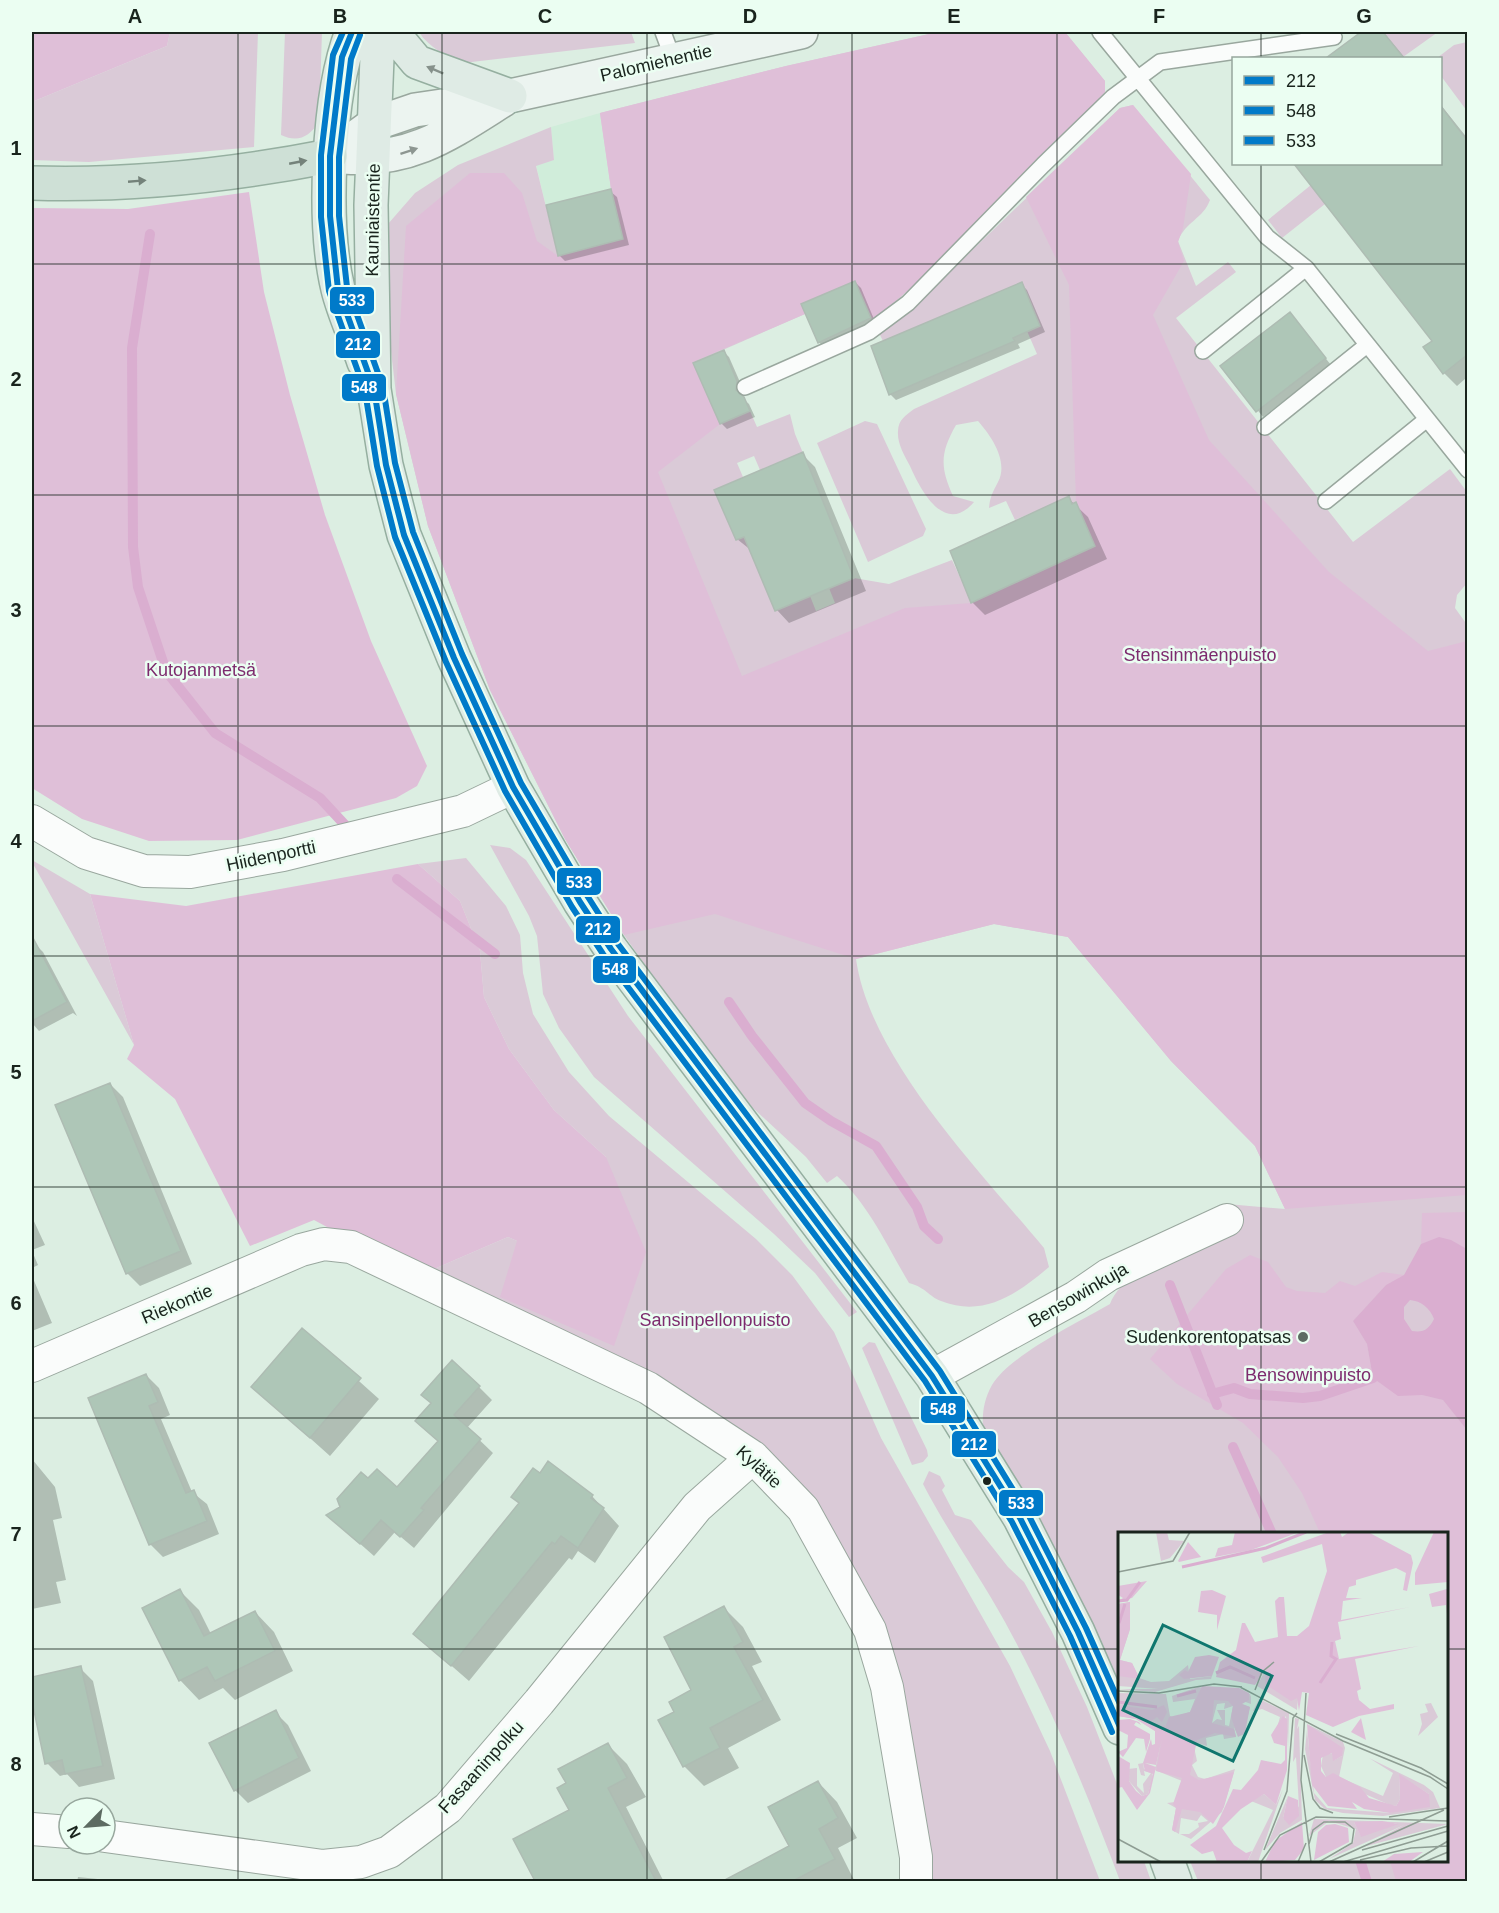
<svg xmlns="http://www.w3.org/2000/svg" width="1499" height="1913" font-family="Arial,sans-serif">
<rect width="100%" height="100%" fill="#dceee2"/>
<path fill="#d0edda" d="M600,113l11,76 12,50 -65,17 -22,-91 18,-5 -3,-33z"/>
<path fill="#dacad7" d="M170,32h88l-4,115 -165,15 -57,-2v-58l135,-56z
M285,32h37l-3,90c-10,15 -21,21 -38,13z
M419,32h212l4,11 -172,20c-16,-7 -34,-15 -44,-31z
M938,32h127l40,49v11l-204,205 -29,23 -17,-39 -54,23 4,10 -112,49 27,61 30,-13 7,16 33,-13 5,20 16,38 -18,-16 -33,14 -6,-14 -17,7 6,14 -29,13 22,50 8,-3 66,59 6,15 19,-8 -6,-15 25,-10 35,6 63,-24 20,43 123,-57 -19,-43 -4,1 -3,-7 -54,23 -9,-19 -17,7c1,-12 4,-16 9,-26 11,-21 -7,-46 -20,-61l-22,4c-16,28 -16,42 -3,71l21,6c-29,34 -53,-11 -64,-36 -6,-11 -13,-23 -12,-35 0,-11 8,-16 16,-22l123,-55 -10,-23 13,-6 -18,-42 -139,58 -5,-10 60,-48 182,-175 13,-3 77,95c-7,19 -24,21 -32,41l18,45 32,-24 8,10 -60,46 177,224 97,-73 17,23v91l-10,12 -2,13 13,18 -1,1255h-269l-8,-20 256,-1v-326h-326l-1,151 -43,-96 -93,-160c-1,-16 1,-30 9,-44 18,-30 87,-63 118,-81 11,-33 87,-67 117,-84v-16l58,5 -30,-63 -84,-85 -103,-124 -74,-13 -138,35c14,100 124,212 188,289l5,19c-32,27 -65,51 -108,34 -13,-5 -14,-13 -32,-18 -22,-37 -40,-78 -72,-107l-10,7 -21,-26 -53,-49 -85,-110 -44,-63 -59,-96 -75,-149 -62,-164 -32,-132 -10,-86 2,-84 27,-31 43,-28 93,-38 3,33 -18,6 22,90 65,-17 -12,-50 -11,-76 186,-47z
M1383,32h55l-35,25z
M1467,42h1l-1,69 -26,-35 -1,-18h-3l17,-13z
M1311,185l14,19 -43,34 -14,-18z
M865,421l12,3 49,105 -3,7 -55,26 -51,-119z
M490,845l20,3 16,12 102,156 229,296 -8,5 -34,-44 -41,-39 -180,-157 -35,-49 -16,-34 -6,-58 -8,-20z
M466,858l40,48 14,29 3,38 10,41 36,58 40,44 147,123 36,36 42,57 47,106 129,228 40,85 50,130h-176l-21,-175 -135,-251 -350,-179 90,-39 9,4 89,-84 -52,-47 -45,-61 -25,-52 -4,-46 -20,-50 -42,-37z
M32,860l58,34 44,151 -102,-183z
M869,1342l6,1 52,107 1,6 -5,6 -11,3 -50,-117z
M929,1471l11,5 5,10 -3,4 13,25 16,5 37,47 16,15 28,50 35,75 32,82 1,71 24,1 7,20h-31c-33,-89 -69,-175 -115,-259 -26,-47 -57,-90 -82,-138z"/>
<path fill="#dfbfd8" d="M32,32h138l-3,14 -135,56z
M938,32h127l40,49v11c-73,79 -148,161 -233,228l-17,-39 -54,23 4,10 -112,48 27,62 -62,48 84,204 163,-68 66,-5 124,-56 -19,-45 -7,-217 -43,-88 94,-89 13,-3 58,69 -8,54 -5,14 6,19 -31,54 56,125 120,132 99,79 39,-10v554l-182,14 -30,-63 -84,-85 -103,-124 -74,-13 -138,35 -141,-45 -91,21 -59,-96 -75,-149 -62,-164 -32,-132 10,-168 64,-53h34l18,20 15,48 21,15 65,-17 -12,-50 -11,-76 186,-47z
M249,192l15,100 26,103 35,120 46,126 56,125 -10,20 -21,12 -159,42 -88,1 -67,-22 -50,-31v-580l96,1z
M418,864l42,37 20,50 4,46 25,52 45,61 52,47 40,95 -32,94 -114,-49 17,-56 -9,-4 -90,39 -104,-56 -64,26 -75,-147 -48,-40 7,-14 -44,-151 96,12z
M1467,1212v37c-17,-11 -26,-13 -46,-5l1,-31z
M1250,1255l18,7 18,25 11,4 28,2 15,-12 15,5 27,-14 22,3 -18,10 -33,36 14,23 6,34 25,17h24l21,5 24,30v451h-71l-6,-20 56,-1v-326l-126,-1 -18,-40 -24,-36 -35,-34 -66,-39 -27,-25 76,-90z"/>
<path fill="#daaed0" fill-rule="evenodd" d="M1439,1237l12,3 16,9v181l-24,-30 -21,-5 -24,1 -25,-18 -6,-34 -14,-23 33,-36 18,-10 17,-31zM1410,1300c11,1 20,8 24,19 -5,10 -10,14 -22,12l-8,-12v-12z"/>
<path fill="#0003" d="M1363,32h20l22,26h-76z
M1440,104l28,35v244l-3,-4 -8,7 -13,-13 -10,-32 -138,-177h144z
M610,191l7,6 12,48 -64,16 -6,-6z
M855,282l6,6 15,36 -51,25 -6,-7 -16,-37z
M1021,284l6,6 18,42 -27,12 2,4 -124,52 -6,-6z
M1290,314l41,51 -68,52 -40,-51z
M723,351l6,6 14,32 -2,8 8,7 6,13 -28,12 -6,-6z
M802,454l13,13 51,124 -77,32 -12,-13 -25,-59 -15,-12z
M1068,498l20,19 19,42 -122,56 -13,-13z
M32,941l11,11 34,64 -4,-3 -34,18 -7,-8z
M110,1084l13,13 69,167 -52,22 -13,-13z
M32,1217l13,28 -13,5z
M32,1251l6,14 -6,3z
M32,1276l20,47 -20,8z
M302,1330l77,69 -49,57 -77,-69z
M146,1375l13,13 11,27 -9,4 31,73 15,12 12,30 -56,23 -13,-13z
M479,1387l13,13 -25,28 26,25 -79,95 -19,-16 -21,24 -33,-29 1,-19 27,-27 28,8 42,-47 -9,-8z
M32,1459l23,28 7,31 -9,2 13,60 -10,2 5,21 -29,6z
M540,1475l52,21 27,30 -24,37 -17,-12 -6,9 -3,-2 -100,123 -54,-47 105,-130 -7,-7z
M180,1591l19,19 12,24 44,-22 19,20 19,39 -58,29 -12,-12 -24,12 -19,-20z
M724,1608l19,19 19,35 -10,4 29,54 -53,28 11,20 -35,18 -20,-20 -24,-46 16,-8 17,-21z
M80,1668l13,13 22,98 -36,8 -12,-13 -7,2 -13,-13 -15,-69v-15z
M275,1712l13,13 23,46 -63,32 -13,-13z
M608,1745l19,19 19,33 -20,10 38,75h-127l-22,-42 56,-30 -3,-26z
M818,1782l19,20 20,36 -19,10 17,34h-129l65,-35z
M78,1877l49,5h-50z"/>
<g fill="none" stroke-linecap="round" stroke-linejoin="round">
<path stroke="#daaed0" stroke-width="10" d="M150,234l-18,114 1,199 5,40 28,84 49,62 105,65 25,27
M397,879l98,75
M729,1002l23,34 53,67 26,18 45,25 41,61 7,19 14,13
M1170,1285l47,120
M1212,1394l22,-6 16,6 53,4 17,-2 53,-18
M1233,1447l39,87
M1360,1860l7,22"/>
</g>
<path fill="#aec6b7" stroke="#aebcb3" stroke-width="1.5" d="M1361,32h22l21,26h-78z
M1440,105l27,35v215l-24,19 -20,-27 9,-6 -138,-177h146z
M611,189l12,50 -65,17 -12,-51z
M855,281l16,37 -53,25 -17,-39z
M1022,282l18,44 -27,12 2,3 -126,54 -18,-49z
M1290,312l36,46 -70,54 -36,-46z
M724,350l13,31 -1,9 8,7 6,14 -30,13 -27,-61z
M803,452l51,126 -79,33 -31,-74 -8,3 -22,-50z
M1069,496l3,8 4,-2 19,44 -124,57 -21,-52z
M32,936l35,66 -35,19z
M110,1083l71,168 -55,23 -71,-169z
M302,1328l59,50 -51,60 -59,-51z
M452,1360l28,26 -26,29 27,24 -60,69 3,2 -24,27 -19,-17 -21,24 -34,-29 14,-8 -3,-8 24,-27 7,6 9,-9 20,18 41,-46 -23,-20 16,-18 -10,-8z
M146,1374l12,28 -9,4 37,87 8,-3 13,31 -58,24 -61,-147z
M548,1461l45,34 -2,3 13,10 -26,40 -17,-12 -6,8 -3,-2 -101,124 -38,-32 106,-131 -8,-6 22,-29 7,5z
M180,1589l24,47 51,-25 20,40 -60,30 -8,-14 -28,14 -37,-73z
M724,1606l19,36 -9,5 29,53 -53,28 10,20 -37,19 -25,-47 16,-8 -5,-10 22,-12 -27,-53z
M81,1666l22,100 -38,8 -3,-14 -17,4 -13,-63v-24z
M276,1710l23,48 -65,33 -25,-48z
M608,1743l19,35 -19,10 48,93h-121l-22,-42 56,-29 -12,-22 9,-5 -8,-14z
M818,1781l20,37 -19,11 16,30 -42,22h-70l66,-35 -21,-39z"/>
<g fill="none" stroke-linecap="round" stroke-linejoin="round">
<g stroke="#99a79e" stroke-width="18">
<path id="lane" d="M663,32l10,27
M1100,32l167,205 39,31 162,202
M1203,351l103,-83
M745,387l124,-55 39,-29 135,-138 70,-68 47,-35 174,-25
M1265,427l102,-82
M1326,501l101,-82"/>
</g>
<g stroke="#99a79e" stroke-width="34">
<path id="street" d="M32,821l54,32 58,18 46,1 93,-17 180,-44 50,-24
M32,1366l269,-116 23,-6 27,3 297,141 105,69 50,52 67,121 17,57 29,170v25
M932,1376l144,-79 32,-22 119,-55
M32,1829l37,3
M105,1836l218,30 38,-4 28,-10 59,-44 91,-106 158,-195 56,-50"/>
</g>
<g stroke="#99a79e" stroke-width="36">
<path id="secondary" d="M330,156l44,-32 41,-14 95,-14 291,-64
M344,157c67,5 105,-23 159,-57"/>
</g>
<g stroke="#95afa0" stroke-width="36">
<path id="primary" d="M352,32c-24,62 -30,191 -14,257 6,25 18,49 26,73
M373,32l4,26 -6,147 3,184 12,76 18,70 50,123 59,129 67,115 31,47 321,427 88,142 58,114 42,96
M392,32l25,30 93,34
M1167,1860l8,22"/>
</g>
<g stroke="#95afa0" stroke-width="36">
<path id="highway" d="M32,183c99,3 201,-8 298,-27"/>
</g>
<use href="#lane" stroke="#fafcfb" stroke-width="15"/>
<use href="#street" stroke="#fafcfb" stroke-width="32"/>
<use href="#secondary" stroke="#ecf4f0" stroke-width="33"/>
<use href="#primary" stroke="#dfebe5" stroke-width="33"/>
<use href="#highway" stroke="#cee0d6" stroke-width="33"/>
<g stroke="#ebfef2" stroke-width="10">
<path id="bus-1" d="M352,32l-10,25 -12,99v60l8,73 36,100 12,76 18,70 50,123 59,129 67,115 31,47 321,427 88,142 58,114 42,95"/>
</g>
<g stroke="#ebfef2" stroke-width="10">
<path id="bus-2" d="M343,32l-10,23 -12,100v62l8,74 36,100 12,75 18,71 51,125 59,129 67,116 31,47 322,427 87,141 58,114 42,96"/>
</g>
<g stroke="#ebfef2" stroke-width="10">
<path id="bus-3" d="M360,35l-9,24 -12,98v59l8,71 36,100 12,76 18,69 49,122 59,129 67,114 30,47 322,427 88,143 58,114 34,76"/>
</g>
<use href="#bus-1" stroke="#007ac9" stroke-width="6"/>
<use href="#bus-2" stroke="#007ac9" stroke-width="6"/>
<use href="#bus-3" stroke="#007ac9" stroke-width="6"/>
</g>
<defs><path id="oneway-solid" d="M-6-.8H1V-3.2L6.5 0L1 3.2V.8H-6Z" transform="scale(1.5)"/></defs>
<use fill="#86918b" href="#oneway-solid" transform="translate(435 70) rotate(-157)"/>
<use fill="#8d9691" href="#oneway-solid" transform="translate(409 151) rotate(-18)"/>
<g fill="#74827a">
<use href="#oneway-solid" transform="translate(298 162) rotate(-11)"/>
<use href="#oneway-solid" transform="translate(137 181) rotate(-5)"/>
</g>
<path fill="none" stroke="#19241d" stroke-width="1.5" stroke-opacity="0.55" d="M238,32v1850M442,32v1850M647,32v1850M852,32v1850M1057,32v1850M1261,32v26M1261,164v1370M32,264h1436M32,495h1436M32,726h1436M32,956h1436M32,1187h1436M32,1418h1436M32,1649h1088M1446,1649h22M1261,1860v22"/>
<circle fill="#5d6b62" stroke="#ebfef2" stroke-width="2" cx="1303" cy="1337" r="6"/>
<circle fill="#19241d" stroke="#ebfef2" stroke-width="2" cx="987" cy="1481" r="5"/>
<g text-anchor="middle" stroke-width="5" stroke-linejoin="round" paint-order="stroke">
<g font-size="18" fill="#19241d" stroke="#ebfef2">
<text transform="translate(656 63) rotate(-13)" y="6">Palomiehentie</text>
<text transform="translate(373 220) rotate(-89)" y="6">Kauniaistentie</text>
<text transform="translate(271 856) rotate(-12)" y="6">Hiidenportti</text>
<text transform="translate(1078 1295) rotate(-30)" y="6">Bensowinkuja</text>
<text transform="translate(177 1304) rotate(-23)" y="6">Riekontie</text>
<text transform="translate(759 1467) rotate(42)" y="6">Kylätie</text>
<text transform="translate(481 1767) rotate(-48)" y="6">Fasaaninpolku</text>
</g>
<g font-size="18" fill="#7d2b6e" stroke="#ebfef2">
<text x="1200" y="661">Stensinmäenpuisto</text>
<text x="201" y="676">Kutojanmetsä</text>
<text x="715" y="1326">Sansinpellonpuisto</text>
<text x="1308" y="1381">Bensowinpuisto</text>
</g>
<g font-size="18" fill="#19241d" stroke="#ebfef2" text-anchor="end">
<text x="1291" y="1343">Sudenkorentopatsas</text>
</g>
</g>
<g transform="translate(1118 1532)">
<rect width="330" height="330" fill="#dceee2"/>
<path d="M38,0h11l2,8 15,1 -14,17 -9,3zM12,70v27l-10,31 12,3 7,15 12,4 18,-1 19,-16 2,14 22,-3 -1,3 -15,1 -41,12 -37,-3h41l-41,-3v-82zM148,137l32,28 -1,13 -40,-24zM80,155l52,7 1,3v7l-8,-3 -1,3 8,3 -7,28 -5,1 -4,-9 2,10 -12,2 -1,-5 -17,4 1,8 -9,-3 -4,4 3,14 -5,4 6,12 7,2 30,-10 -13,43 -31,27 -11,-5h9l10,-7 -1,-4 10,-2 -7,-6 -4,6 -16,-3 -2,16 -7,-4 4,-22 -9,-5 8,-1 7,-21 -27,-11 5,-25 -5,-14 -19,-12 -18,-3v-23l48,1 4,22 3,1 17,-5 5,-13 -22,3 -1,-6zM107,171l-1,6 9,-3 -4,20 -4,-1v-15h-8l5,10 -5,-1 -5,4 5,-19zM141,167l30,14 -1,35 -2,-32 -9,12 3,-11 -18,-8 -9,2zM313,171l7,14 -20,19 4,-12 -2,-10 8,-2 -3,-8zM177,186l4,1 -2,10 2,-3 3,94 -22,13 -15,17 23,-54 -5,22 7,4 9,-16 -3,-49 -3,5zM189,192l36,18 2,6 -6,29 44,19 10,-23 -24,-15 55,27 9,7 7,16 -57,8 -40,-3 -18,-4 -10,-9 -10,-51 2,-19 7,63 13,15 63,5 39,-19 -30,-19 1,24 -4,7 -6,-1 -64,-28 -5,-11 2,-11 10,-2 1,7 8,-4zM25,231l1,6 8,3 1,5 -5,17 -6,2 -13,-15 -1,-12 9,-1v18l7,7 -1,-9 8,-11 -7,-2 1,5 -4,-1 -3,-11zM165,257l-25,73h-11l26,-52 -22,-9 13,-7 12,11zM196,287l134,5 -85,23 41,-22 -75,34 24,-16 3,-14 -27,-8 -20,15zM236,290l38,1h5l-36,13z" fill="#dacad7" fill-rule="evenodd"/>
<path d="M117,0h64l-48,18 -36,7 3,-9 14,-3zM211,0h11l2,5 7,-5h19l43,23 2,8 -6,28 -4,-1 3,-17 -10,-5 -40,12v5l-7,2 -3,11h16l-19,3 -2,19 69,-13 -72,15 3,17 -6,2 4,18 80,-13 -64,13 6,30 -4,2 2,9 11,9 24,-5v5l-35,7 -26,11 -27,-12 3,-22 -7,-1 -3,19 -2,-13 -6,3 -26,-17 1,-15 -11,16 -39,-8 4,-15 16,-12 6,-27h3l10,19 23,-5 -3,-36 4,-4h5l3,39h10l12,-10 18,-55 -5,-27 -59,19 -2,-6zM316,0h14v50l-33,3v-12zM70,10l13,15 -22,5 -1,-1zM29,49l-15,17 -14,3 5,-3 -5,-3v-9zM329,57l1,2 -1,23 -1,-9 -14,2 -3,-13zM94,58l14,6 -9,34v-15l-19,-3 3,-21zM12,70v27l-10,31 12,3 8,16 -22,-3 1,-72zM91,123l10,2 -7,19 -28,3 -5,-4 6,-5 3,2 7,-15zM84,154l37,2 10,5v7l-7,4 8,3 -5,26 -7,4 -7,-20 2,-11 -5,-5 -14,-1 -2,23 22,6 2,8 -21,-4 -18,7 -7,35 9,5 35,-8 -10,35 -11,17 -13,-12 -18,-3 -7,23 -3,-2 4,-22 -3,-4 9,-26 -26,-7 7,-38 6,-16 21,-5zM0,173l34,5 12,-5 3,7 -5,10 -5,-5 -7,5 9,6 6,-3 -9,40 -11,-2 11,4 -6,26 -13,17 -15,-23 -4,1v-32l12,7 -1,18 7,10 6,5 6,-2 5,-20 -8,-3 -2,-8 8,-24 1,6 3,-1v-13l-19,-12 -18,-3zM165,184l4,3v51l-11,35 -12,-11 -23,15 -19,19 12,17 12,8 6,-2 -5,11h-30l-4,-11 -11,3 -12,-9 26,-19 17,-37 8,1 17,-20 3,-10 20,4 4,-4v-14l-11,-3 -3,-8zM243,186l5,22 -15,-8zM12,187l9,3 2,3 -5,-3 -2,3 16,9v5l-4,13 -2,-13 -8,-1 -13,19 -5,-5 9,-4 1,-13 -10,-5v-10zM189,192l36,24 -1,8 -9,5 -1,-8 -11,5v13l5,6 7,-4 27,14 9,11 27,8 4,-7 -1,-25 30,20 1,13 -40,6 -26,-4 -12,-7 5,7 -29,-3 -16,-21zM170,264l10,4 1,16 -10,9 -6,-7zM264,289l17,3 -38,13 -7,-15zM184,290l2,27 -9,11 -30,2 10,-21zM217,292l13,4 1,14 -35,18 4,-28 8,-7zM305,320l-14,10h-27l12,-8z" fill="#dfbfd8"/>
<path fill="none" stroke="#daaed0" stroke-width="3" d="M64,35l84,-19 40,-16M0,69l9,-1 13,-18M1,91l6,-19M98,141l14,-6 25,11M202,151l16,-24 -5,-3 1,-14M59,164l19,-5M0,170l39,5"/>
<path fill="none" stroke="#8e9d93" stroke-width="1.5" d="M0,40l55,-11 17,-29M122,155l103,54 87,36 18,12M137,158l7,-18 12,-10M0,159l41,2 55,-9 28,3M188,161l-5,87 10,82M218,202l85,34 27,16M186,223l9,44 7,9 13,5M271,285l59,-9M0,307l43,23M191,312l4,-14 11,-8h21l9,7 -2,14 -33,19M146,318l23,-59 6,-73 4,-5M244,318l86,-24M242,328l51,-12 37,-2M143,330l19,-27 36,-18 132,4M180,330l8,-19M211,330l115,-52M225,330l105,-31M295,330l35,-21M306,330l24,-10"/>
<path fill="#0f766e" fill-opacity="0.15" stroke="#0f766e" stroke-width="3" d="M45,93l109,51 -39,85 -110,-51z"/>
<rect width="330" height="330" fill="none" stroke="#19241d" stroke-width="3"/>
</g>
<g stroke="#ebfef2" stroke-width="2">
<rect x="329" y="286" width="46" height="29" rx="6" fill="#007ac9"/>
<rect x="335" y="330" width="46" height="29" rx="6" fill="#007ac9"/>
<rect x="341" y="373" width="46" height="29" rx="6" fill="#007ac9"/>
<rect x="556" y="867" width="46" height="29" rx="6" fill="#007ac9"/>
<rect x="575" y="915" width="46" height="29" rx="6" fill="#007ac9"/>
<rect x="592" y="955" width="45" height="29" rx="6" fill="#007ac9"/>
<rect x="920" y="1395" width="46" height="29" rx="6" fill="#007ac9"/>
<rect x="951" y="1430" width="46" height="28" rx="6" fill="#007ac9"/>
<rect x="998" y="1489" width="46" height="28" rx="6" fill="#007ac9"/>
</g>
<g font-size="16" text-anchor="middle" font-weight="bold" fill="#fff">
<text x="352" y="306">533</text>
<text x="358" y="350">212</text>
<text x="364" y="393">548</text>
<text x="579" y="888">533</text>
<text x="598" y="935">212</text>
<text x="615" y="975">548</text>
<text x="943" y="1415">548</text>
<text x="974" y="1450">212</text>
<text x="1021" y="1509">533</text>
</g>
<rect width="1499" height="1913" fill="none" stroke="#ebfef2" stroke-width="66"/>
<rect x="1232" y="57" width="210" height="108" fill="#ebfef2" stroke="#97a79d" stroke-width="1.5"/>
<rect x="1244" y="76" width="30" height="9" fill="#007ac9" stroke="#97a79d" stroke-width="1.5"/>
<text x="1286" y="87" font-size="18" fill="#19241d">212</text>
<rect x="1244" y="106" width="30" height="9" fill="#007ac9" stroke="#97a79d" stroke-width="1.5"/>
<text x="1286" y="117" font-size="18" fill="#19241d">548</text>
<rect x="1244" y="136" width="30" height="9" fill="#007ac9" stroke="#97a79d" stroke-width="1.5"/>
<text x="1286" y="147" font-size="18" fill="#19241d">533</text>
<g transform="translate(87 1826) rotate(245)"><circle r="28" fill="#ebfef2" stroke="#97a79d" stroke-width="1.5"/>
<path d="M0-4.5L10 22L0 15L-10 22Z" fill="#5d6b62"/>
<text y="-9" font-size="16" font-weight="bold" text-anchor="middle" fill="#19241d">N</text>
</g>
<rect x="33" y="33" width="1433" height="1847" fill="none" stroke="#19241d" stroke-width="2"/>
<g font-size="20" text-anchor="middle" font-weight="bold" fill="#19241d">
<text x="135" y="23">A</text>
<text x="340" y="23">B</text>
<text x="545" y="23">C</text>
<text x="750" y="23">D</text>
<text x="954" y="23">E</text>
<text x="1159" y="23">F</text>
<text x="1364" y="23">G</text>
<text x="16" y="155">1</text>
<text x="16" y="386">2</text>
<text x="16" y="617">3</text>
<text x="16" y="848">4</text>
<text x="16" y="1079">5</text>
<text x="16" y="1310">6</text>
<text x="16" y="1541">7</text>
<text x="16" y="1771">8</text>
</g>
</svg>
